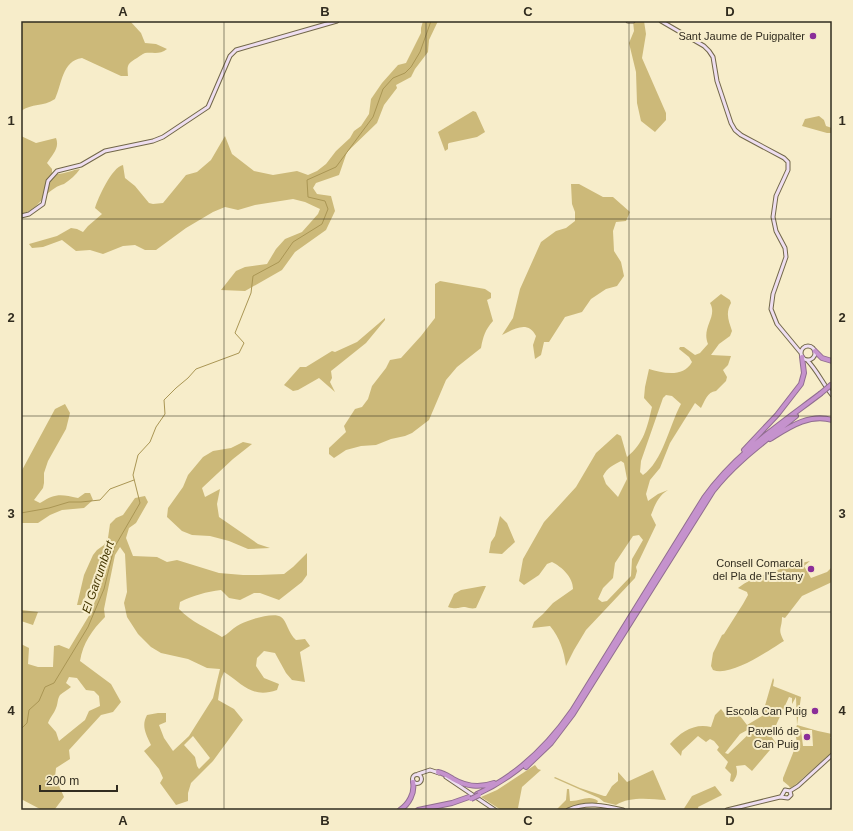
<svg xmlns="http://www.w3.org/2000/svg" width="853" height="831" font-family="Helvetica,sans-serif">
<rect width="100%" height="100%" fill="#f7edca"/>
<path fill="#ccb979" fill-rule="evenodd" d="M21,21h109l11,12 4,10 11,1 11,5c-7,6 -14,3 -22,4 -3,1 -5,3 -8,5 -10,6 -10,7 -9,18h-7l-39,-18c-20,3 -20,26 -27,41 -12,8 -23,4 -34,12z
M423,21h15l-9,19 -1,12 -13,17 -4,8 -15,8 1,3 -13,17 -7,18 -30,29 -8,23 -23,8 -3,5 4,6 14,2 4,15 -9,19 -31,22 -13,18 -37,21 -24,-1 15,-19 9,-4 22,-3 9,-15 9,-10 17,-7 16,-18 2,-5 -15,-7 -12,-3 -38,6 -17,5 -13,-3 -12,5 -27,16 -30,22h-11l-10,-5 -12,1 -20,8 -13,-4 -14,1 -14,-11 -19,7 -11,1 -3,-4 28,-8 14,-8 6,1 6,3 5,-6 14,-12 -7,-6c3,-10 17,-41 28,-43l2,13 10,8 14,17 4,1 10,-1 23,-28 11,-3 14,-12 14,-24 7,18 22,17 19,4 24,-4 11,4 9,-4 9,-7 10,-13 14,-13 4,-7 7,-5 8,-12 2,-15 11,-16 16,-18 8,-2 15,-30v-5z
M633,21h11l2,13 -4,24 24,55v7l-11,12 -14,-11 -4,-18 -1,-31 -7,-29 5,-12z
M473,111l3,1 9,20 -8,5 -28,6 -1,1v5l-3,2 -7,-19z
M819,116l5,4 2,6 6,2 -1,5h-4l-25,-7 3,-7z
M21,136l15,7 20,-5c4,10 -4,17 -9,25l5,6v4c9,3 19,-3 28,-4 -4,6 -10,11 -16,15 -3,1 -7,2 -9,4 -15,9 -15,21 -34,26z
M571,184h8l24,13h10l17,15 -4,9 -10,1 -3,9 1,20 7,11 3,14 -7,10 -11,3 -15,10 -9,13 -17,5 -16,25h-5l-3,13 -6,4 -2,-14 3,-9c-8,-16 -22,-7 -34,-1l11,-17 7,-29 21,-47 15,-11 10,-3 9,-7v-9l-3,-8z
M440,281l45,8 6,4v5l-4,2 6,21c-8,9 -10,16 -12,27l-24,19 -11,13 -17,40 -17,13 -7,3 -14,3 -15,6 -15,1 -15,4 -12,8 -5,-4v-6l17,-16 -2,-6 11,-17 7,-2 6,-8 4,-13 14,-18 4,-8 11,-2 20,-22 14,-18v-34z
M721,294l9,6 1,3c-6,11 -2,18 1,28l-2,5 -11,8 -8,11 20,1 -3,9 -5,5 4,7 -1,4 -10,10c-9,1 -11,10 -15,17l-6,-5 -25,40 -10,25 -10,12 -4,14 2,7 10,-7 10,-4c-10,6 -13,15 -17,25l5,10 -20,42 1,4 -2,7 -49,52 -12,20 -8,16c-2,-15 -6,-28 -16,-40l-18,2 2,-6 9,-8 10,-11 20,-14c0,-12 -11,-22 -21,-27l-5,2 -8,11 -15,10 -5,-4 4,-22 21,-37 32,-35 20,-34 21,-19 4,2 6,21c17,-14 20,-29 25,-50l-8,-9 1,-11 4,-18c14,4 34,9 43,-7l-3,-5 -10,-8 1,-2h4l11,8 5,-2 8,-9c-7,-17 10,-27 2,-41zM666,395l6,1 9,8c-12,22 -18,57 -38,71l-3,-3 1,-11 22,-63zM621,461l3,2 3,16 -9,18 -12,-13 -3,-8c4,-8 10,-11 18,-15zM639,535l4,5 -11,19 -1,17 -24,25 -5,1 -4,-3 5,-11 10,-10 2,-15 18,-27z
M385,318v2l-19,23 -35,28 1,7 -2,4 5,10 -16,-14 -21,12 -5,1 -9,-6 16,-18h6l26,-16 3,1 22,-10z
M65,404l5,9 -4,16 -18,32 -4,12v10l-1,5 -9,12 6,3c15,-10 21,-9 38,-5l7,-5h5l3,7 -9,8 -22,2 -12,5 -12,8h-17v-51l34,-63z
M243,442l9,2 -19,15 -31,29 3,9 15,-8 -3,15 2,13 39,27 12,4 -22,1 -19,-8 -19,-5 -18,-1 -10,-4 -15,-14 1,-9 15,-21 5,-12 15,-18 10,-6 18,-3z
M145,496l3,6 -12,21 -7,5 -3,10 7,18 24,1 10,5 10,-2 42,13 24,2h16l25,-1 9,-7 14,-14v22l-5,7 -23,18 -19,-7h-6l-14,7 -11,-2 -8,-8c-15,2 -27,5 -41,12l-1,7c12,13 28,19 43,28 6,-3 10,-8 15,-11 7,-5 37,-15 44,-9 6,4 7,16 15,23l9,-1 5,7 -10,6 5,30 -13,-2 -6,-7 -11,-20 -11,-2 -7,7 -1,8 8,12 15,6 -2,6c-25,9 -34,-6 -53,-18l-3,7 -3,21 16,9 9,11 -30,41 -22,22 -3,10v8l-12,4 -16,-22 3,-5 -4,-9 -15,-18 7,-6c-5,-11 -10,-19 -4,-30l11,-2h8v9l-7,3 5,13 9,13 16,-15 24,-38 7,-29 -13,-1 -19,-9 -27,-6 -10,-6 -13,-13 -11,-17 -3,-14 3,-11 -2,-38 -5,-7 -5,8 -11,54 1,8c-13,13 -22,26 -25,44l31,23 10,18 -8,10 -12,3 -32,35 1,9 -14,9 -1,9 9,20 -9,12h-15l-19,-10v-155l8,4 -1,16 10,3h15l1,-21 5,-1 10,4 21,-35 11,-28 -7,-2 -7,9 -6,12h-4l7,-30 9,-20 4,-5 7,-5 4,-7 2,-14 6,-6 7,-3 12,-17zM69,677l8,1 9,12 8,1 5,5 1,10 -11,5 -4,9 -26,21 -3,-9 -8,-9c2,-6 6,-9 8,-15 2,-4 1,-8 4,-13 3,-3 8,-5 11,-8l-5,-4zM193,736l17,22 -11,11 -2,-3 -2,-9 -11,-12z
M500,516l7,7 8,19 -13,12 -13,-1 2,-11 4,-6z
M801,561l1,2 8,-2 -6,5 7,12 16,-6 5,-5v15l-30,14 -17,22 -3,-1c0,12 -5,12 2,24 -16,10 -53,36 -71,29l-2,-4 2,-13 9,-18 2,-1 19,-30 5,-9 -1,-3 -9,-4c16,-13 33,-13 50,-23v-2z
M483,586h3l-10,22c-4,1 -7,0 -11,-1 -8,0 -7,3 -17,0l6,-13 7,-4z
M21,610l17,2 -5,13 -12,-4z
M773,678l1,2 -1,6 28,11 -4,28 21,6 14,3v3h-2l2,3v12l-38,34 -4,2 -1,-2 -6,-5v-3l14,-35 -2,-12 2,-6 -1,-28 -4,7v-6l-3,-1 -18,39 5,7 -24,28 -7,-6 -9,1c2,7 1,10 -3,16l-3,-1 1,-7 -6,-6 3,-6 -11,-12 2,-3 -5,-6 -4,-2 -4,3 -8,-6 -16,15 -1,5 -11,-12c11,-12 24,-21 41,-17l4,-12 6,-6 7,9 9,-6 10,13 15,-9zM751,728l2,2 -25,24 -3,-1 15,-19zM801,730h11l1,16h-10z
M535,765l3,4 3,1 -19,17 -4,21 7,2h-24l-20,-13 16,-7z
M653,770l13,30c-16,-1 -36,-4 -50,5l-12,-3 -5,-4 -45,-20 1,-1 25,11 24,8h2l6,-10 6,-5v-9l9,10z
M715,786l7,9 -24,12 1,3h-16l9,-14z
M567,789h2l1,12c10,1 18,-7 28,0l-1,2 -17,1 -17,6h-7l10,-10z"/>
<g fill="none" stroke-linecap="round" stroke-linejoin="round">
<path stroke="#aa9654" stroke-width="1" d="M21,513l28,-5 20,-6h12l19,-2 10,-11 24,-9
M21,729l6,-6 2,-13 10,-9 6,-14 9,-4 34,-56 16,-38 10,-41 26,-45 -7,-28 5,-20 12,-13 6,-15 9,-13 -1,-14 12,-12 12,-10 8,-9 43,-16 5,-10 -9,-10 16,-40 2,-17 26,-14 14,-20 29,-18 6,-15 -3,-8 -17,-4 -1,-17 29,-13 37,-50 10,-28 10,-11 12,-5 6,-6 9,-15 11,-31
M829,810l3,-3"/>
<g stroke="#716749" stroke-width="5">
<path id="secondary" d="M628,21h5
M661,21l43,25 5,5 4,6 4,24 14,42 4,7 6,5 43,23 4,4v8l-12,26 -3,21 3,14 9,17 1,9 -13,37 -2,15 6,15 24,29
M21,216l8,-2 14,-10 5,-23 9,-10 24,-6 24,-14 48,-10 10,-4 45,-30 22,-51 6,-6 101,-29
M801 353a7 7 0 1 1 14 0a7 7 0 1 1-14 0Z
M807,360c10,10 16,24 25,35
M418,774l12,-4 9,3
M412.5 779a4.5 4.5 0 1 1 9 0a4.5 4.5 0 1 1-9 0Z
M446,777l49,33
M790,791l8,-5 34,-31
M781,797l4,-7 5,1
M568,810c18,-8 36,-5 55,0
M727,810l53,-13 8,1 3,-3 -1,-4"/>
</g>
<g stroke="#916e90" stroke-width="6">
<path id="highway" d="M815,351l7,7 10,3
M770,439c18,-11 39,-26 62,-19
M744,450l33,-35 24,-31 3,-11 -2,-16
M526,767l25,-24 22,-29 140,-223c23,-30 54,-51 83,-75
M438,772c6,1 10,4 15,7 12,7 27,9 41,4
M477,794c40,-18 70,-47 95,-83l132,-213c30,-43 75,-73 116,-104
M400,810c9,-6 15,-17 13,-28
M418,810l34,-7 17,-6"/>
</g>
<use href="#secondary" stroke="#eedef0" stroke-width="3"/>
<use href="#highway" stroke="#c592cd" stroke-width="4"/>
<g stroke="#916e90" stroke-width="6" stroke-linecap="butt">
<path id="highway-bridge" d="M820,394l12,-10
M471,799l8,-4"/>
</g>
<use href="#highway-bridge" stroke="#c592cd" stroke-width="4"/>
</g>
<path fill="none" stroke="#312c1f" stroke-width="1" stroke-opacity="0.55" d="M224,21v789M426,21v789M629,21v789M21,219h811M21,416h811M21,612h811"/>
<g fill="#8b2e99" stroke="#f7edca" stroke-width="1.5">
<circle cx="813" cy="36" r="4"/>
<circle cx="811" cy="569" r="4"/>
<circle cx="815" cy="711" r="4"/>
<circle cx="807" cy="737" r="4"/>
</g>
<g text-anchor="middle" stroke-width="4" stroke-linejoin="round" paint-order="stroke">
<g font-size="11" fill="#312c1f" stroke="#f7edca" text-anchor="end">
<text x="805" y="40">Sant Jaume de Puigpalter</text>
<text x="803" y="567">Consell Comarcal<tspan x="803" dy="13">del Pla de l'Estany</tspan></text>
<text x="807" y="715">Escola Can Puig</text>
<text x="799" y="735">Pavelló de<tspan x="799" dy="13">Can Puig</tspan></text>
</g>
<g font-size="12" font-style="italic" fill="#443600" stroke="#f7edca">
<text transform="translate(98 577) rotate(-71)" y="4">El Garrumbert</text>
</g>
</g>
<rect width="853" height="831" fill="none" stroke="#f7edca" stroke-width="44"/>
<path d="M40 785v6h77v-6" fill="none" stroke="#312c1f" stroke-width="2"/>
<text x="46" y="785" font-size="12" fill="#312c1f" stroke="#f7edca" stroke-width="3" paint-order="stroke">200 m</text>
<rect x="22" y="22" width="809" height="787" fill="none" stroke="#312c1f" stroke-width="1.5"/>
<g font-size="13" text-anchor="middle" font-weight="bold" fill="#312c1f">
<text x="123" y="16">A</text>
<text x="325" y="16">B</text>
<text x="528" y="16">C</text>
<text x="730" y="16">D</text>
<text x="11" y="125">1</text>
<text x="842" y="125">1</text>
<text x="11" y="322">2</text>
<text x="842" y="322">2</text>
<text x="11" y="518">3</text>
<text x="842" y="518">3</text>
<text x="11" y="715">4</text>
<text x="842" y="715">4</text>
<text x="123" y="825">A</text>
<text x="325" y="825">B</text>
<text x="528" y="825">C</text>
<text x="730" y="825">D</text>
</g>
</svg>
